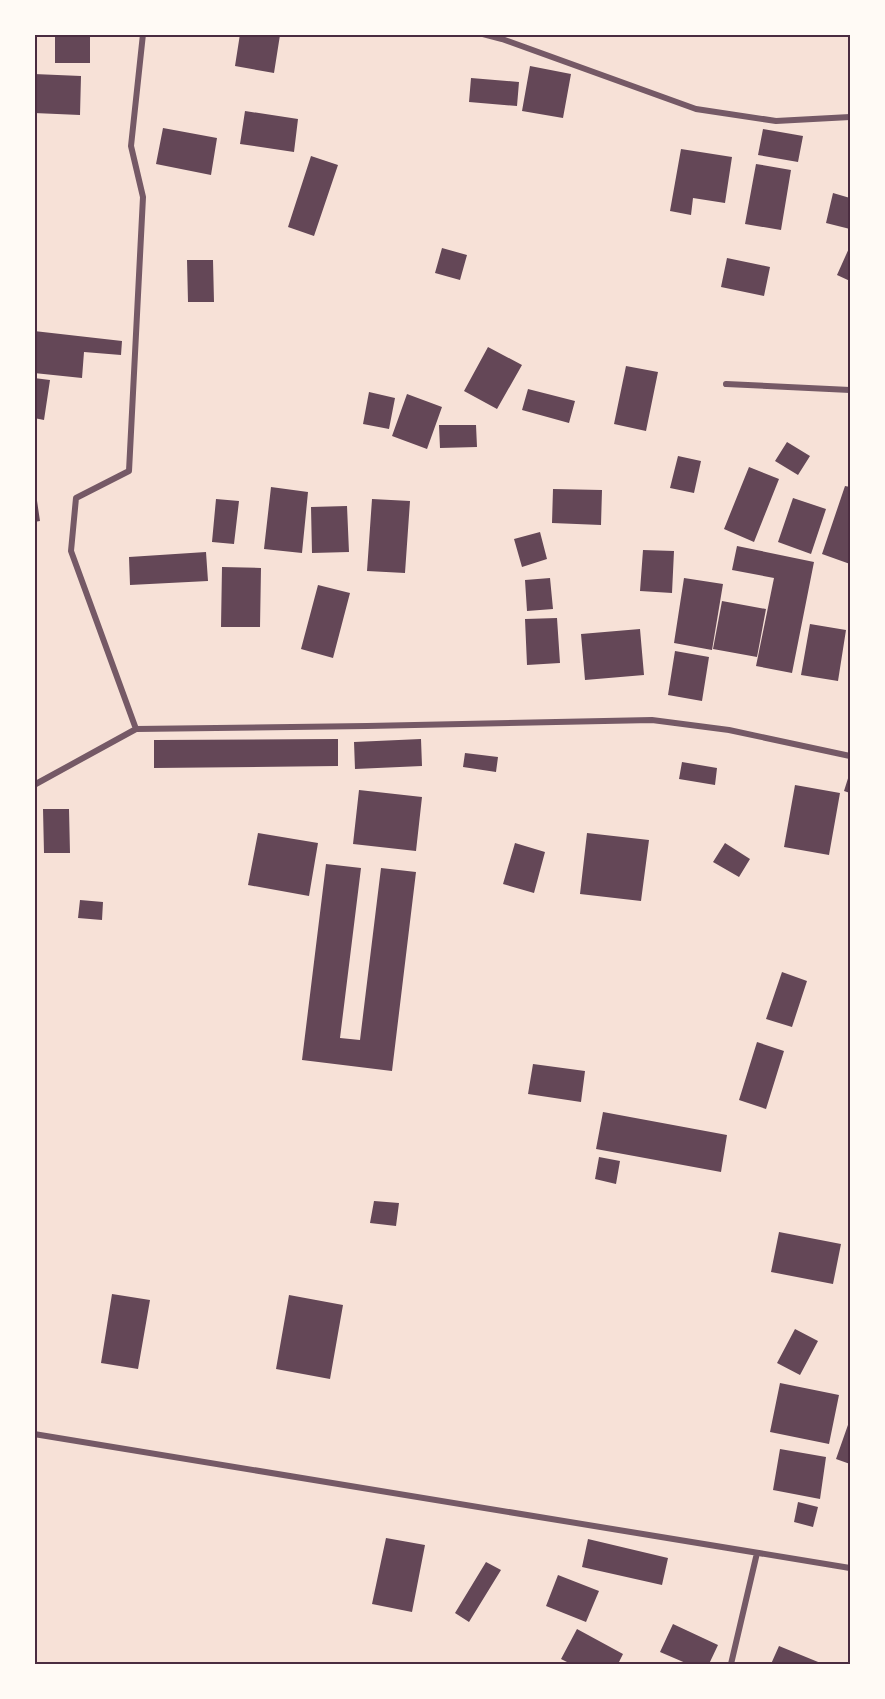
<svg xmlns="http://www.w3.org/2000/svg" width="885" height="1699" font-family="'Work Sans',sans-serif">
<rect width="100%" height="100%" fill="#f7e1d7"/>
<path fill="#644757" d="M55,34h35v29h-35z
M240,34l40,1 -6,38 -39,-7z
M530,66l41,8 -8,44 -41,-7z
M34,74l47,2 -1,39 -46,-2z
M471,78l48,4 -2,24 -48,-4z
M245,111l53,8 -4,33 -54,-8z
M163,128l54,10 -6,37 -55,-11z
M763,129l40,7 -5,26 -40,-7z
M681,149l51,8 -7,46 -32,-5 -2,17 -21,-4z
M311,156l27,9 -24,71 -26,-9z
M756,164l35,6 -10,60 -36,-6z
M833,193l17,5v31l-24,-6z
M850,246v35l-13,-6z
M442,248l25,7 -7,25 -25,-7z
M727,258l43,9 -6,29 -43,-9z
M187,260h26l1,42h-26z
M34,331l88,10 -1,14 -37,-3 -2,26 -48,-5z
M488,347l34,18 -25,44 -33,-18z
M626,366l32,6 -12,59 -32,-7z
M34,378l16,2 -6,40 -10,-2z
M528,389l47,12 -6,22 -47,-13z
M369,392l26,6 -6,31 -26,-5z
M407,394l35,13 -15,42 -35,-13z
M439,425h37l1,22 -37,1z
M787,442l23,14 -12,19 -23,-14z
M678,456l23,5 -7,32 -24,-5z
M749,467l30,12 -25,63 -30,-13z
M845,486l5,1v77l-28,-10z
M271,487l37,5 -6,61 -38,-4z
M553,489l49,1 -1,35 -49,-2z
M34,494h2l4,27 -6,1z
M793,498l33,11 -15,45 -33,-12z
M216,499l23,2 -5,43 -22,-2z
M372,499l38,2 -5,72 -38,-2z
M347,506l2,46 -37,1 -1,-46z
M540,532l7,27 -25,8 -8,-28z
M737,546l77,16 -22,111 -36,-7 18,-88 -42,-8z
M643,550l31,1 -2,42 -32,-2z
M206,552l2,29 -78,4 -1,-28z
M222,567l39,1 -1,59h-39z
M550,578l3,31 -26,2 -2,-31z
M684,578l39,6 -11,66 -38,-7z
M318,585l32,8 -17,65 -32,-9z
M722,601l44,8 -9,48 -44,-8z
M557,618l3,45 -33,2 -2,-46z
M810,624l36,6 -8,51 -37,-6z
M640,629l4,46 -59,5 -4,-46z
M675,651l34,6 -7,44 -34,-6z
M338,739v27l-184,2v-28z
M421,739l1,27 -67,3 -1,-27z
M465,753l33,4 -2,15 -33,-5z
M682,762l35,6 -2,17 -36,-6z
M850,772v21l-6,-2z
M795,785l45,8 -11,62 -45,-8z
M359,790l63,7 -6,54 -63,-7z
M43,809h26l1,44h-26z
M258,833l60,10 -9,53 -61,-11z
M587,833l62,7 -8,61 -61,-7z
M515,843l30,9 -11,41 -31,-9z
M725,843l25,16 -11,18 -26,-15z
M326,864l35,4 -21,170 20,2 21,-172 35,4 -24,199 -90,-11z
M80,900l23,2 -1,18 -24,-2z
M782,972l25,9 -15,46 -26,-8z
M757,1042l27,9 -18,58 -27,-9z
M533,1064l52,7 -4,31 -53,-8z
M603,1112l124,23 -6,37 -125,-23z
M599,1157l21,4 -4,23 -21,-5z
M374,1201l25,2 -3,23 -26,-3z
M779,1232l62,12 -8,40 -62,-12z
M112,1294l38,6 -12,69 -37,-6z
M289,1295l54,10 -13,74 -54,-10z
M795,1329l23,12 -18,34 -23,-12z
M780,1383l59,12 -10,49 -59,-12z
M849,1422h1v42l-14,-5z
M780,1449l46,8 -6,42 -47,-9z
M798,1502l20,5 -5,20 -19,-5z
M386,1538l39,7 -13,67 -40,-8z
M588,1539l80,19 -6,27 -80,-18z
M486,1562l15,8 -32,52 -14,-9z
M558,1575l41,16 -13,31 -40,-16z
M673,1624l45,21 -9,19h-21l-28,-12z
M577,1629l46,25 -5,10h-47l-10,-5z
M779,1646l44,18h-52z"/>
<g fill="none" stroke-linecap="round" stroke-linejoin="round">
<path stroke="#755966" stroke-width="6" d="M483,34l19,5 194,70 80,12 74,-4
M726,384l124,6
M136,729l-65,-178 5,-53 53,-27 14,-274 -12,-51 12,-112
M34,785l102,-56 231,-3 285,-6 77,10 121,26
M34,1434l816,134
M731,1664l26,-111"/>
</g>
<rect width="885" height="1699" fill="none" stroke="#fffaf5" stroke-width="72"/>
<rect x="36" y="36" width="813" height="1627" fill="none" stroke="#4a2c40" stroke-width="2"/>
</svg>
